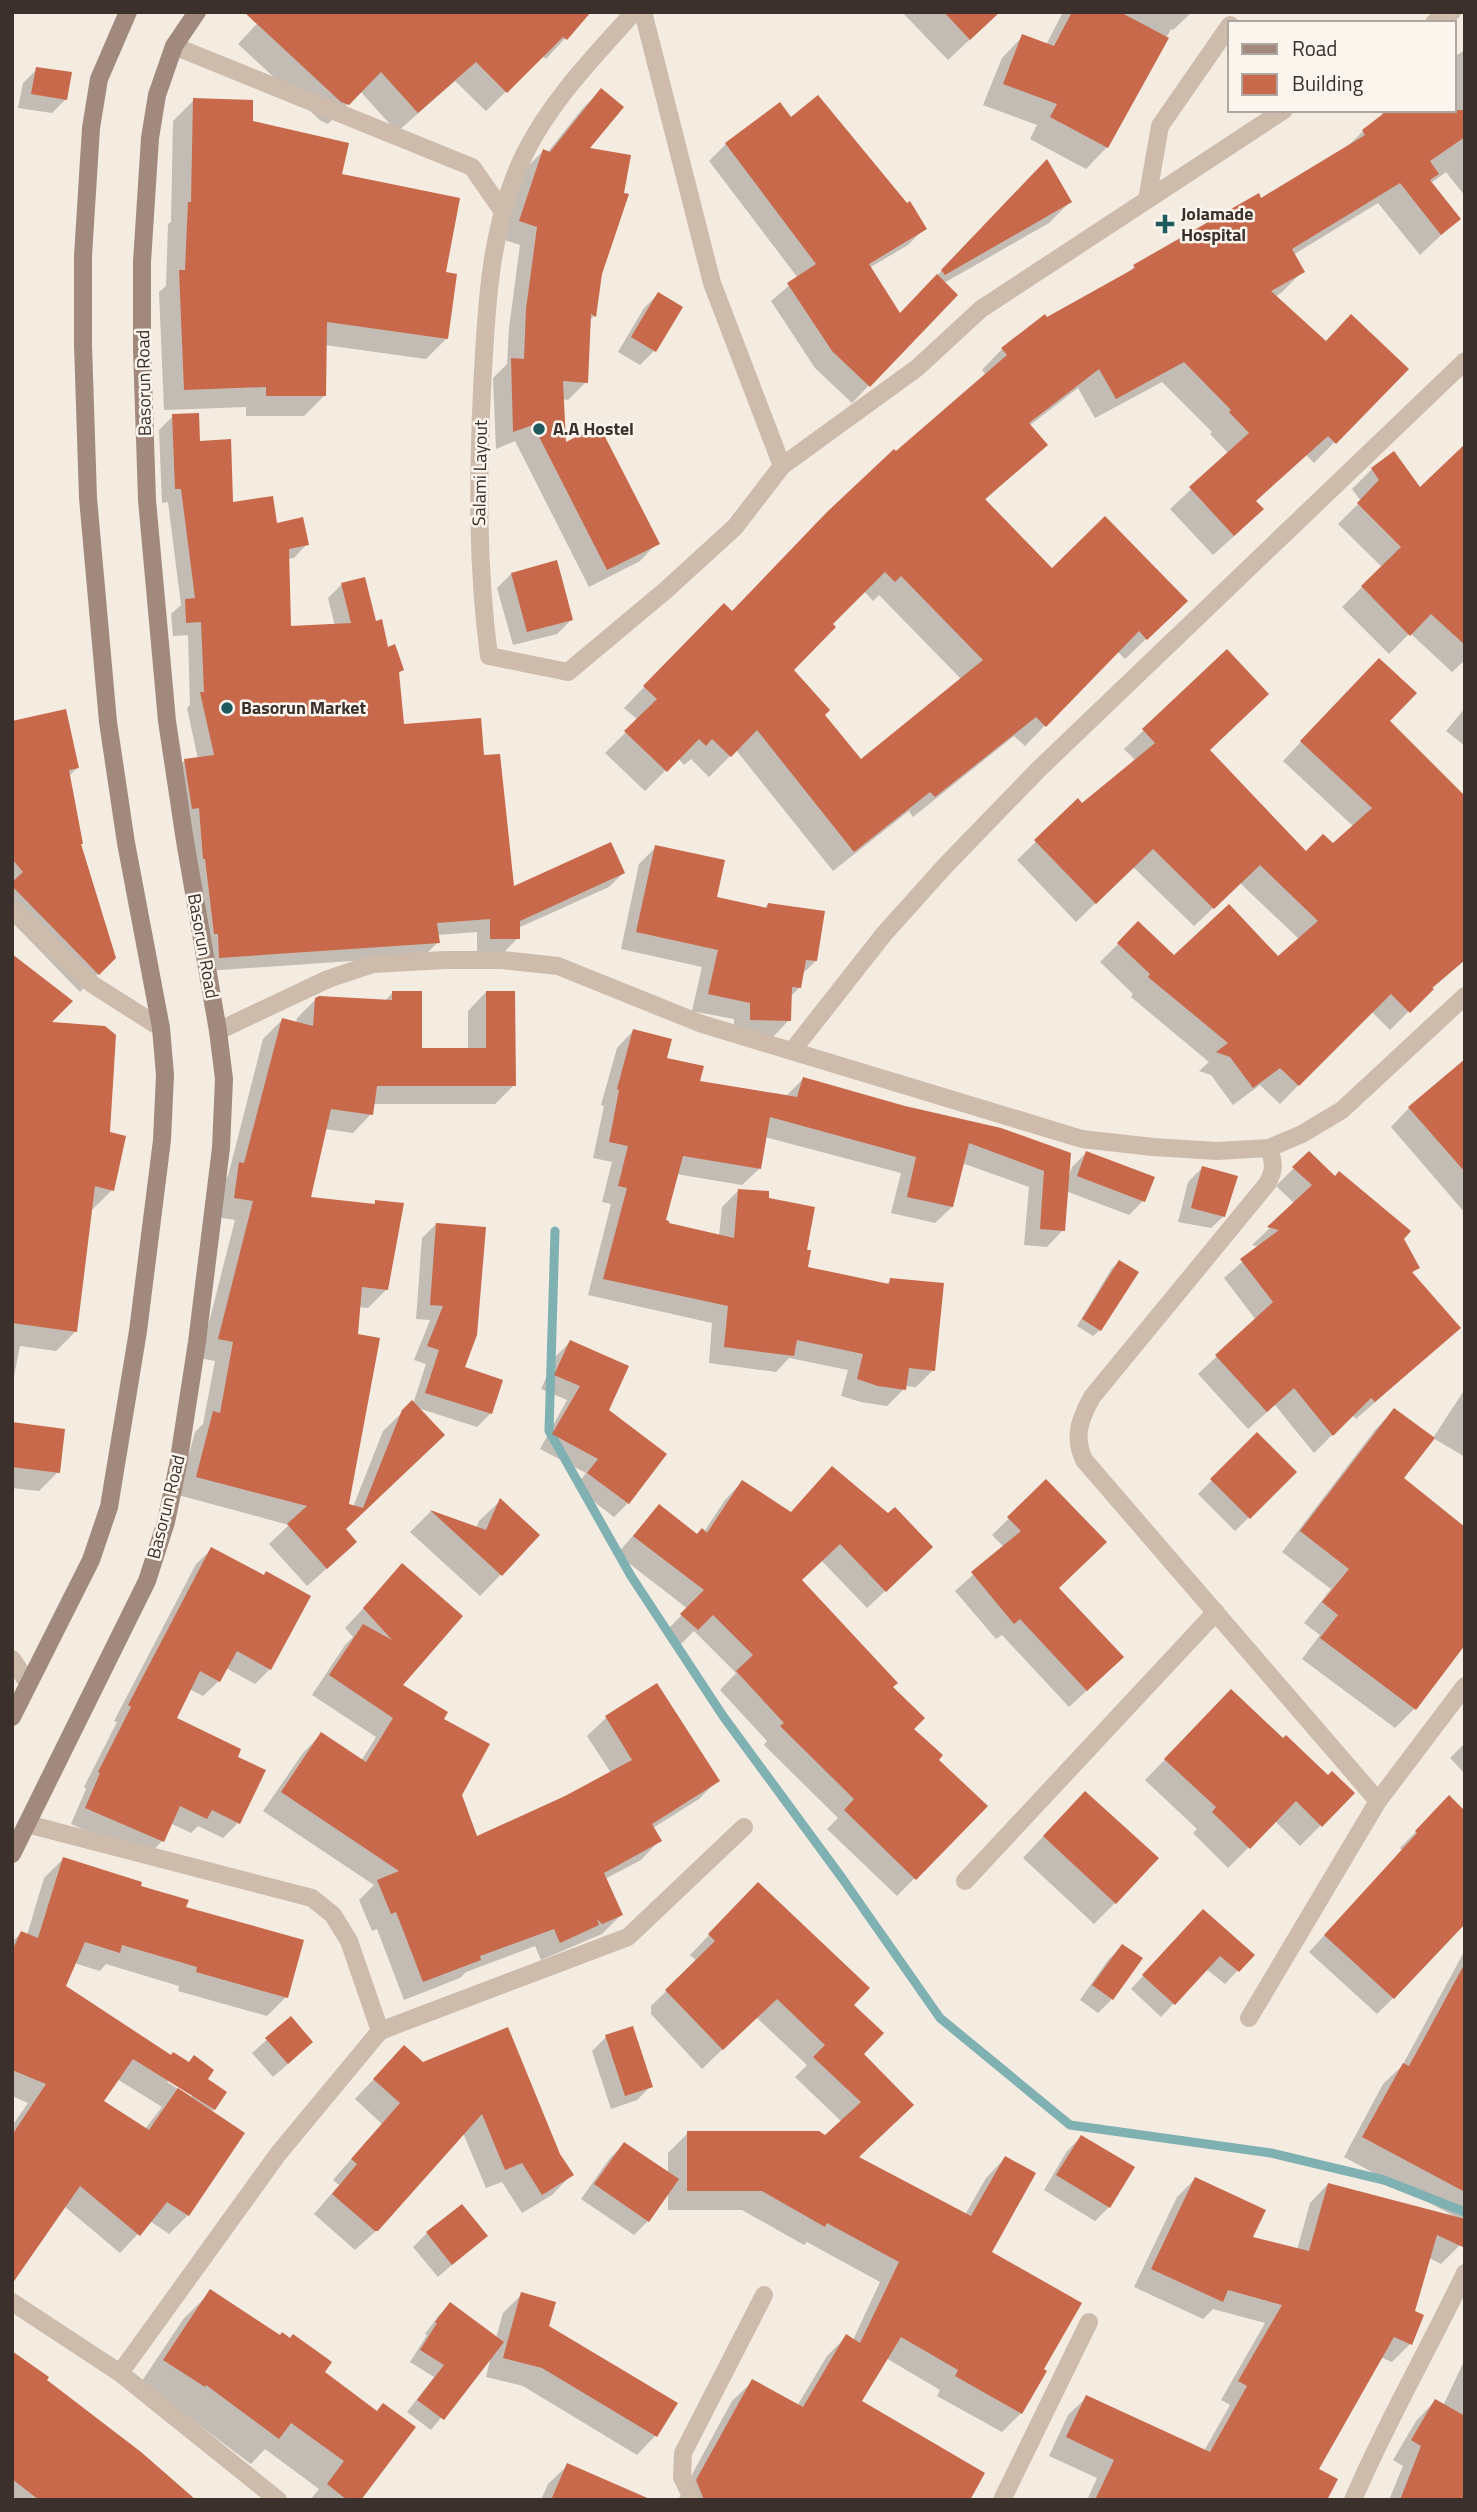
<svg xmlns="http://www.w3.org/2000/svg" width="1477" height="2512" font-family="'Titillium Web',sans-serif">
<rect width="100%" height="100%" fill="#f4ebe1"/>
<path fill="#0003" fill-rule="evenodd" d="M268,12h321l-43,47 -4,-3 -56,55 -31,-30 -58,51 -37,-41 -32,33 -7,-3 -83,-77z
M902,12h97l-51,48z
M1063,12h129l-19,18 -2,-1 -64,118 -21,22 -56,-30 7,-14 -54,-20 19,-47 21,-22 23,9z
M1465,50v146l-19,-24 -15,11 28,35 -39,37 -42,-52 -85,52 10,16 -21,21 -7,5 50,46 81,26 -92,94 -8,-8 -52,47 -13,28 -28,25 -43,-46 59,-55 -19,-20 2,-2 -50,-50 -67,36 -17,-30 -49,38 16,19 -61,56 68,69 113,51 -40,38 -8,-8 -92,95 -11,-10 -101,81 -4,-6 -76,60 -97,-121 -27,27 -18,-18 -7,6 -6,-7 -33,33 -40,-38 33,-33 -14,-12 79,-82 29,-13 164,-160 91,-77 -5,-6 20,-21 45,-30 77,-43 10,-9 124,-72 3,5 83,-50 19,-19 20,-15 -2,-3 3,-3h70v-53zM864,591l9,10 6,-6 83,85 -102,82 -37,-47 -31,-45 38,-46z
M37,69l29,30 -14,14 -34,-5 5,-25z
M601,90l-14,59 13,125 -6,42 -5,5 -3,61 -18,18 -6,-1 2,46 93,98 -17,18 -51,26 -74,-146 -19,8 -3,-71 14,-14 2,-36 11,-83 -18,-6 23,-70 18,-18 4,2 36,-45z
M194,100l57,22 193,152 3,64 -21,21 -101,-14 -1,51 -20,20h-58v-9l-82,3 -5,-118 7,-6 2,-62 3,-2 2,-101z
M780,105l10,14 135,109 -17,17 -39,23 30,47 127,-132 44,19 -21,21 -105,60 12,12 -104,108 -37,-35 -44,-67 27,-23 -89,-117 17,-17z
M658,294l-4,57 -14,14 -22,-13 26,-44z
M173,416l26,27 33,61 43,21 32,19 -13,14 -7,1 2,69 46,-2 -7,-28 14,-14 32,39 13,26 15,21 -4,4 5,52 80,31 30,131 110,-15 -14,14 -91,41v10l-14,14h-27v-20l-40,3 1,7 -14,14 -218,15 -35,-197 14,-14 13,-1 -11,-51 3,-3 -2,-70 -15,1 -2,-22 10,-9 -13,-103 -6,1 -3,-73z
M1465,446v214l-13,12 -42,-39 -21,21 -47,-47 40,-40 -44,-43 23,-23 -9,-12 20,-20 48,21z
M511,574l60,46 -14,14 -44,11 -16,-57z
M1227,651l-19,99 98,103 27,-7 21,-19 -71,-66 77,-82 28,42 75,76 2,-2v165l-34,29 -41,41 -19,-19 -91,93 -20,-19 -27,20 -22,-30 -12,-4 10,-9 -78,-65 2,-3 -33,-32 38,-38 36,34 104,1 22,-19 -60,-57 -46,43 -61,-59 -57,55 -59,-62 61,-59 4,4 54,-44 -12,-12z
M1465,708v38l-19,-15z
M12,722l65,46 -9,9 11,69 35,112 -34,34 -68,-70z
M656,847l59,51 49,11 4,-5 48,57 -14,13 -2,13 -10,10 -1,23 -16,17 -39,-1v-17l-42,-8 10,-44 -81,-18 18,-85z
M12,957l96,176 4,57 -19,19h-3l-14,122 -20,20 -36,-5 -8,40z
M393,992l27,58h48v-39l18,-19 28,93 -19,19h-122l-2,10 -18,19 -28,-4 -16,70 63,6 4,-3 11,87 -19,19 -9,-1 -12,198 6,2 30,-76 31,-30 12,-37 -12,-4 16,-40 -14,-1 6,-81 14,-14 27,145 28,44 -14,14 -59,-19 25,27 -99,94 -8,31 -29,26 -38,-42 20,-19 -111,-30 17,-63 8,-8 12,-63 -15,-3 35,-138 -19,-3 5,-34 7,-7 35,-137 19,-19 14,4 1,-6 19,-19 69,2z
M633,1031l32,28 33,23 89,13 16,-16 265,99 4,-11 14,-14 57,48 -14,14 -63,-24 -3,39 -16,17 -23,-2 5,-58 -67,-24 -10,44 -17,16 -44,-10 10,-40 -136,-36 -6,32 -17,16 -66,-11 -12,47 2,3 53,12 3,-29 17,-17 28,10 38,51 1,17 80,17 5,-5 42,90 -17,17 -11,-1 -1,3 -17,17 -26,-4 -20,-6 7,-26 -59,-12 -13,14 -67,-9 3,-40 -124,-28 23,-91 -9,-2 10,-40 -19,-4 11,-52 -3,-1 16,-57z
M1465,1078v135l-74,-86 18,-19z
M1309,1153l93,86 16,28 -7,7 48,54 -103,91 -4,-4 -38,38 -39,-48 -27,24 -50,-55 58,-54 -32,-42 35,-31 -7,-2 43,-41 -19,-18z
M1202,1168l24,46 -15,14 -33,-6 10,-40z
M1119,1262l-19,68 -7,6 -16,-10 35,-58z
M570,1342l37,69 21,92 -14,14 -39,-30 11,-14 -46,-24 27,-49 -26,-11 15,-33z
M1465,1389v68l-32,-19z
M1394,1410l8,68 12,231 -19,19 -93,-69 18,-24 -16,-12 27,-34 -49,-37 93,-122z
M12,1424l46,48 -19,19 -27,-3z
M1257,1435l38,37 -60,59 -37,-37z
M742,1482l48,32 123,51 -46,43 -46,-48 -21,21 91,106 21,42 24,31 50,46 -89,90 -70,-67 11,-11 -74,-73 3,-4 -47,-51 16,-17 -42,-42 -15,15 -15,-13 24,-24 -71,-55 42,-48 37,30 8,-4 21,-32z
M1046,1482l11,106 48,86 -36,33 -67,-72 -6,4 -41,-48 49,-44 -12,-12z
M500,1501l38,35 -58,60 -70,-64 21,-21 45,17 3,-7z
M212,1549l58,120 -15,15 -29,-16 -7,13 -16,15 -14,-7 -14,30 60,39 3,65 -15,15 -25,-12 -7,7 -21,-10 -8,18 -15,16 -76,-33 15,-35 -2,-2 33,-65 -3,-1 82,-157z
M399,1570l1,115 41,34 19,76 16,43 90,-40 45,-25 -24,-37 19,-18 50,-33 62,95 -19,19 -46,29 6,13 -18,19 -36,19 16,36 -19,19 -61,26 -6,-14 -69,26 -6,6 -56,22 -27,-71 -5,2 -13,-31 15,-15 -111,-74 40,-58 18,-19 40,27 15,-24 -64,-42 33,-50 8,-8 -8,-9z
M1211,1712l72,29 45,37 25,15 -53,53 -25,-25 -47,47 -35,-35 4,-4 -52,-49z
M1465,1743v31l-15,-16z
M1449,1798l-56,200 -16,16 -68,-62 93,-101 -2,-3z
M1064,1814l51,89 -21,21 -71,-66z
M63,1859l76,28 45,21 102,89 -19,19 -89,-25 1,-5 -73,-22 -6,7 -26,-8 -10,24 141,93 9,29 -3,3 32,22 -55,81 -19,19 -19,-13 -30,32 -56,-47 -52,72v-152l16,-23 -16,-7v-154l9,-9 6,2 17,-57zM117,2079l45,28 -17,22 -43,-27zM169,2079l25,15 -3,3 -24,-15z
M739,1904l112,101 11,49 49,51 -54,52 108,58 21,-37 19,-20 -15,95 51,117 -20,43 -19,19 -65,-36 3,-6 -54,-32 -26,43 107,99h-289l54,-99 20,-19 45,24 30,-50 19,-19 7,3 27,-58 -73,-40 -3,3 -62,-35h-74v-19l-20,30 -14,14 -53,-36 29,-41 14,-14 44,30v-21l20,-20 138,4 16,-15 -47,-45 12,-12 -51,-48 -54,52 -51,-55v-8l46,-45 -7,-6z
M1191,1924l61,31 -27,29 -19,-15 -45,48 -30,-28z
M1122,1946l-10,53 -14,14 -18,-13 28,-40z
M1465,1950v268l-2,2 -3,25 -19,19 -12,-6 -16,54 -3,32 -18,18 -12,-5 -92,143h-201l10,-22 -48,-22 19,-41 19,-18 117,54 26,-46 -9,-5 44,-77 -52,-14 -10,10 -69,-32 43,-90 18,-18 56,59 46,12 13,-47 18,-19 126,32 -110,-59 39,-73 19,-18z
M291,2018l6,38 -24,21 -21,-24z
M606,2037l45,49 -14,14 -26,9 -19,-58z
M423,2064l136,91 12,20 -19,20 -30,18 -20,-31 -16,6 -23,-55 -86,97 -22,20 -41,-36 25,-29 -6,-5 49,-56 -27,-25 30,-32z
M1081,2137l28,70 -14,14 -51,-31 23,-39z
M427,2233l58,3 -47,41 -25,-30z
M211,2292l111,80 36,128h-48l9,-11 -54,-40 -14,15 -72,-54 -41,-23 46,-69z
M522,2294l25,33 128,76 -20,33 -18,19 -114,-69 -37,-9 5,-21 -60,74 -24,-18 27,-35 -24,-15 17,-27 -2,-1 14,-19 11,-11 46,34 7,-25z
M12,2355l33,25 149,120h-182z
M1465,2359v141h-76l14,-34 -10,-6 23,-39 19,-20 8,5z
M568,2465l74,35h-101l7,-16z"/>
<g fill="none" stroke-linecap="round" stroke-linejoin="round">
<path stroke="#7fb0b2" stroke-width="9" d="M555,1231l-6,200 82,145 92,140 119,162 98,140 130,107 201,28 113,27 81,32"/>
</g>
<path fill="#c8694b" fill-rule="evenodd" d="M244,12h347l-24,28 -4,-3 -56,56 -31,-31 -58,51 -37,-41 -32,33 -8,-3z
M944,12h56l-30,28z
M1072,12h48l49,26 -61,110 -58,-31 7,-13 -54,-20 19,-50 32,12z
M36,67l36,5 -5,28 -36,-6z
M601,88l23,19 -34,41 41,7 -7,38 5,1 -27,80 -6,43 -5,-3 -3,69 -25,-2 3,61 33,-17 61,119 -53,26 -74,-145 -20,7 -2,-74 13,1 2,-50 11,-82 -18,-6 24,-72 7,3z
M818,95l89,108 3,-2 17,28 -58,35 31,49 37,-39 21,21 -88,92 -38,-36 -45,-68 29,-19 -91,-121 55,-41 11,15z
M193,98l60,2v21l96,22 -7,31 118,24 -14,74 11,2 -9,65 -121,-17 -1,74h-60v-9l-82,3 -5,-120h6l3,-68h3z
M1388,110h77v27l-35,24 9,13 -9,6 31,39 -20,16 -41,-52 -108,66 13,23 -34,19 55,50 25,-27 58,55 -73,75 -8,-8 -72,65 8,8 -30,27 -45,-49 60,-54 -20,-21 2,-2 -47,-48 -68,37 -17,-30 -70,54 19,22 -63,54 67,69 53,-52 83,85 -41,39 -8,-9 -93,96 -10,-10 -101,80 -5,-5 -76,60 -97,-122 -26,27 -19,-18 -6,7 -7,-7 -32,33 -43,-41 33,-32 -14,-13 81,-83 8,8 95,-99 67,-63 2,2 111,-96 -6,-7 44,-34 2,3 88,-49 -2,-3 126,-72 2,5 104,-63 -3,-5zM885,572l10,10 6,-6 82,84 -122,99 -36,-44 5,-5 -36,-40 42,-43 -3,-3z
M1047,159l25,43 -127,73 -4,-5z
M658,292l25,15 -27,45 -25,-15z
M199,413l1,28 31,-2 2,63 40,-6 4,27 26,-6 6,28 -20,4 2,77 60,-3 -10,-40 24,-6 11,44 6,-2 6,28 7,-3 9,26 -5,2 5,52 77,-6 3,37 16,-1 14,132 97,-44 14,31 -105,48v18h-30v-20l-53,4 3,20 -221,15 -1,-24h-4l-9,-75h-2l-4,-51 -7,1 -8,-50 30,-4 -14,-63h4l-3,-70 -15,1 -1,-24 10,-1 -14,-109h-6l-3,-75z
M1465,444v201l-34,-31 -21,22 -49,-50 40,-39 -44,-44 22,-23 -8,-12 23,-17 26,36z
M557,560l16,60 -46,12 -16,-59z
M1227,649l42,45 -59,56 96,101 17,-17 10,9 39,-35 -72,-67 79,-83 38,35 -27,28 75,75v164l-33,28 2,1 -24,24 -19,-19 -92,92 -19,-18 -27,20 -23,-31 -14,-5 12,-9 -80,-66 2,-3 -33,-31 21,-22 36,34 55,-51 49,52 40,-35 -58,-56 -46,44 -61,-60 -57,55 -62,-64 44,-42 4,5 73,-60 -13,-14z
M66,709l13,59 -10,2 14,74h-2l35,114 -17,17 -87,-89v-4l11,-10 -11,-13v-138z
M655,845l70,15 -8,37 50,11 1,-5 57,8 -8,50 -11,-1 -5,28 -9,-1 -1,34 -41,-1v-17l-42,-9 10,-44 -82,-18z
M12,954l61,47 -21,21 53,4 11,9 -6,97 16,4 -12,55 -19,-5 -18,146 -65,-9z
M392,991h30v57h64v-57h29l1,95h-139l-4,29 -42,-6 -20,88 64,7v-4l29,3 -16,87 -26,-3 -4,47 22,4 -31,166 14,4 39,-98 10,-10 33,35 -99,94 11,13 -30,27 -40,-45 20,-18 -111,-29 17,-66 7,2 13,-71 -15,-3 35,-138 -19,-3 5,-36 5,1 38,-145 31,8 2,-28 4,-2 73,4z
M633,1029l39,10 -5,19 37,8 -4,15 97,16 6,-20 102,29 96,22 70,25 -6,78 -25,-2 4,-58 -75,-28 -16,64 -46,-10 9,-40 -146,-40 -9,52 -78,-13 -17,64 3,1v2l65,15 4,-49 31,2v7l46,9 -8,43h4l-3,17 81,17 1,-6 54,5 -9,88 -26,-3 -3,22 -28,-4 -21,-7 6,-25 -66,-14 -3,16 -70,-9 4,-41 -125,-27 24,-91 -9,-2 10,-40 -19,-4 10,-52 -2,-1z
M1465,1059v113l-57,-65z
M1086,1151l69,26 -10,25 -68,-26z
M1309,1151l26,25 4,-5 72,60 -7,8 16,29 -8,4 49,56 -86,74 -4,-4 -38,38 -39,-48 -27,24 -52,-57 58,-53 -33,-43 39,-29 -12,-3 45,-42 -20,-18z
M1202,1166l36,10 -13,41 -34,-9z
M436,1223l50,4 -9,108 -12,32 38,13 -11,34 -67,-21 14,-43 -12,-4 16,-40 -13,-1z
M1119,1260l20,12 -38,59 -19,-12z
M570,1340l59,26 -20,44 58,44 -38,50 -42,-31 11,-14 -46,-25 28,-48 -26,-11z
M1394,1408l41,30 -31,40 61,49v118l-49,65 -96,-72 18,-23 -16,-13 27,-33 -49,-38z
M12,1422l53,7 -5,44 -48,-6z
M1257,1432l40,40 -47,47 -40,-40z
M832,1466l56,47 7,-6 38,40 -47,45 -46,-48 -38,36 96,103 -5,4 32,31 -11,11 29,26 -4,5 49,46 -72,74 -72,-70 10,-11 -74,-73 4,-3 -48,-52 17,-16 -40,-40 -15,15 -18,-16 24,-24 -71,-54 26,-32 38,30 5,-6 5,5 35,-53 49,32z
M1046,1479l61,63 -48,46 65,69 -37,34 -67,-72 -6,5 -43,-52 50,-41 -14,-14z
M500,1498l40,37 -38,41 -72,-66 56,20z
M211,1547l53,28 2,-4 45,25 -40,74 -34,-19 -17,31 -20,-11 -23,47 64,31 -3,8 28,13 -26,54 -28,-14 -5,9 -27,-13 -16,36 -79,-34 15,-35 -2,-1 33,-65 -3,-2z
M402,1563l61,53 -60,69 45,27 -4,7 46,25 -28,51 15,41 88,-40 67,-36 -27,-44 52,-33 63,98 -68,43 10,17 -58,32 19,42 -21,9 -5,-5 2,6 -39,18 -6,-14 -74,27 1,4 -58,22 -27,-70 -5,2 -14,-34 22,-9 -118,-79 40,-60 45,30 27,-44 -64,-43 34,-51 29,16 -29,-32z
M1231,1689l52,49 3,-3 42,40 4,-4 23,22 -33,34 -26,-26 -46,48 -38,-37 4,-5 -52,-48z
M1085,1791l74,67 -43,46 -73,-68z
M1449,1795l16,16v113l-71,75 -70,-64 93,-102 -2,-2z
M63,1857l79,25 -1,4 48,14 -3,7 118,33 -16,58 -92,-26 1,-5 -75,-22 -2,8 -35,-11 -19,44 105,69 2,-3 16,10 5,-7 20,15 -6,9 19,13 -12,18 -82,-51 -29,42 45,29 29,-42 67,45 -56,83 -22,-14 -27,34 -60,-50 -68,98v-149l34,-51 -34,-14v-119l9,-20 17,7z
M758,1882l112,106 -16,17 30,28 -20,21 50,51 -55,52 112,59 34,-60 31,17 -44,79 90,51 -38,66 3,2 -25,43 -67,-38 3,-6 -57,-33 -39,64 123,72 -15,27h-266l-8,-20 56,-101 51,28 43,-73 14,9 39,-81 -72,-39 -2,4 -63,-36h-75v-60h132l6,4 36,-33 -48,-45 12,-12 -48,-46 -54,51 -58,-60 50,-49 -7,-7z
M1203,1909l52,46 -16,17 -19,-16 -45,49 -33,-30z
M1122,1944l21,14 -30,42 -21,-15z
M1465,1963v229l-103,-55 41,-74 6,3z
M291,2016l22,26 -25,22 -23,-26z
M633,2026l20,61 -28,9 -20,-61z
M508,2027l52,127 14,21 -32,20 -20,-32 -17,7 -23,-56 -104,117h-3l-43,-37 25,-30 -6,-5 49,-56 -27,-24 31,-34 19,17z
M1081,2135l54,32 -25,41 -54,-33z
M624,2142l55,37 -30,43 -55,-38z
M1195,2177l71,33 -13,27 56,14 19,-68 137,36v29l-28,-13 -22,76 9,4 -12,30 -18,-8 -75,132 19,10 -11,21h-232l19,-40 -48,-23 20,-42 124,57 37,-66 -9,-5 44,-76 -54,-15 -5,12 -72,-33z
M462,2204l26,32 -36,29 -26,-33z
M210,2289l70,46 2,-3 8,6 3,-4 39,28 -7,10 52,39 6,-8 33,24 -55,73h-14l-20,-16 17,-23 -53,-38 -12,16 -73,-54 -1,2 -42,-27z
M521,2292l35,10 -7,24 129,77 -21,34 -115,-69 -39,-10z
M450,2302l54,40 -60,78 -27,-20 27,-35 -24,-15 17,-27 -2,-1z
M12,2351l37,26 -2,3 94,72 55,48h-157l-27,-21z
M1435,2399l30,17v84h-65l21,-54 -10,-6z
M567,2463l85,37h-101z"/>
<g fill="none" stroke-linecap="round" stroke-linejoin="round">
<path stroke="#cdbbac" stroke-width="18" d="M634,12c-40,45 -83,88 -110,143 -35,72 -38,156 -42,235 -4,89 -5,177 7,266l79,16 98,-82 69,-63 47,-61 135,-98 64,-59 303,-199
M643,12l69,271 70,183
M1434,23l18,-11
M174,46l298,121 30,43
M1147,200l13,-74 70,-101
M218,1031l110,-52 45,-15 72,-4h57l56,6 144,58 380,115 71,8 64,4 52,-3 33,-14 40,-24 123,-114
M792,1051l92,-117 61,-68 94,-97 426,-408
M1269,1148c5,15 6,22 -2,36l-175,213c-12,22 -19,39 -8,63l294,341
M12,1659l16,24
M27,1824l285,74 21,17 16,26 31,90
M965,1881l251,-269
M1249,2018l129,-217 87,-115
M12,2302l108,71 158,127
M120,2373l158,-219 102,-123 248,-94 116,-110
M693,2500l-11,-23 1,-24 81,-158
M1002,2500l87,-178
M1353,2500c33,-78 76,-151 112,-227"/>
<path stroke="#cdbbac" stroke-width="18" d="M12,909l80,75 69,44"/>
<path stroke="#a18a7d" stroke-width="18" d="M12,1717l79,-157 18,-53 29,-176 24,-191 3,-65 -4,-47 -35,-185 -18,-121 -20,-224 -5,-153v-89l8,-128 8,-49 29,-67
M12,1854l135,-273 19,-59 12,-57 19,-123 24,-194 3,-69 -6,-48 -33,-190 -18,-120 -20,-221 -5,-151v-87l8,-124 7,-43 17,-49 23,-34"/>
</g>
<g fill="#1f5a5e" stroke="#fbf5ee" stroke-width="2.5">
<path d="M1161.5 213.5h7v7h7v7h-7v7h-7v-7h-7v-7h7z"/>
<circle cx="539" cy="429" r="7"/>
<circle cx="227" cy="708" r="7"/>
</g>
<g text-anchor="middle" stroke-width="5" stroke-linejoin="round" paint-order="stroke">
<g font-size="18" font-weight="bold" fill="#3b302b" stroke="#fbf5ee" text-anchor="start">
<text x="1181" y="220">Jolamade<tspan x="1181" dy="21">Hospital</tspan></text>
<text x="553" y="435">A.A Hostel</text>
<text x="241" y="714">Basorun Market</text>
</g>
<g font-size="18" fill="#3b302b" stroke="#fbf5ee">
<text transform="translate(144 383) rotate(-91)" y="6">Basorun Road</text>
<text transform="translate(480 473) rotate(-89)" y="6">Salami Layout</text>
<text transform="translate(203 946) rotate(80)" y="6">Basorun Road</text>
<text transform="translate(166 1507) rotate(-76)" y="6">Basorun Road</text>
</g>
</g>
<rect width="1477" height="2512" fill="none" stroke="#3b302b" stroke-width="28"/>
<rect x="1228" y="21" width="228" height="91" fill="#fbf5ee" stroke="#aea6a0" stroke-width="2"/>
<rect x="1242" y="44" width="35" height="10" fill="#a18a7d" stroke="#aea6a0" stroke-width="2"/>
<text x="1292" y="56" font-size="21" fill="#3b302b">Road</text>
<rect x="1242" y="74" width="35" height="21" fill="#c8694b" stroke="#aea6a0" stroke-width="2"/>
<text x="1292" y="91" font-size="21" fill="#3b302b">Building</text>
</svg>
